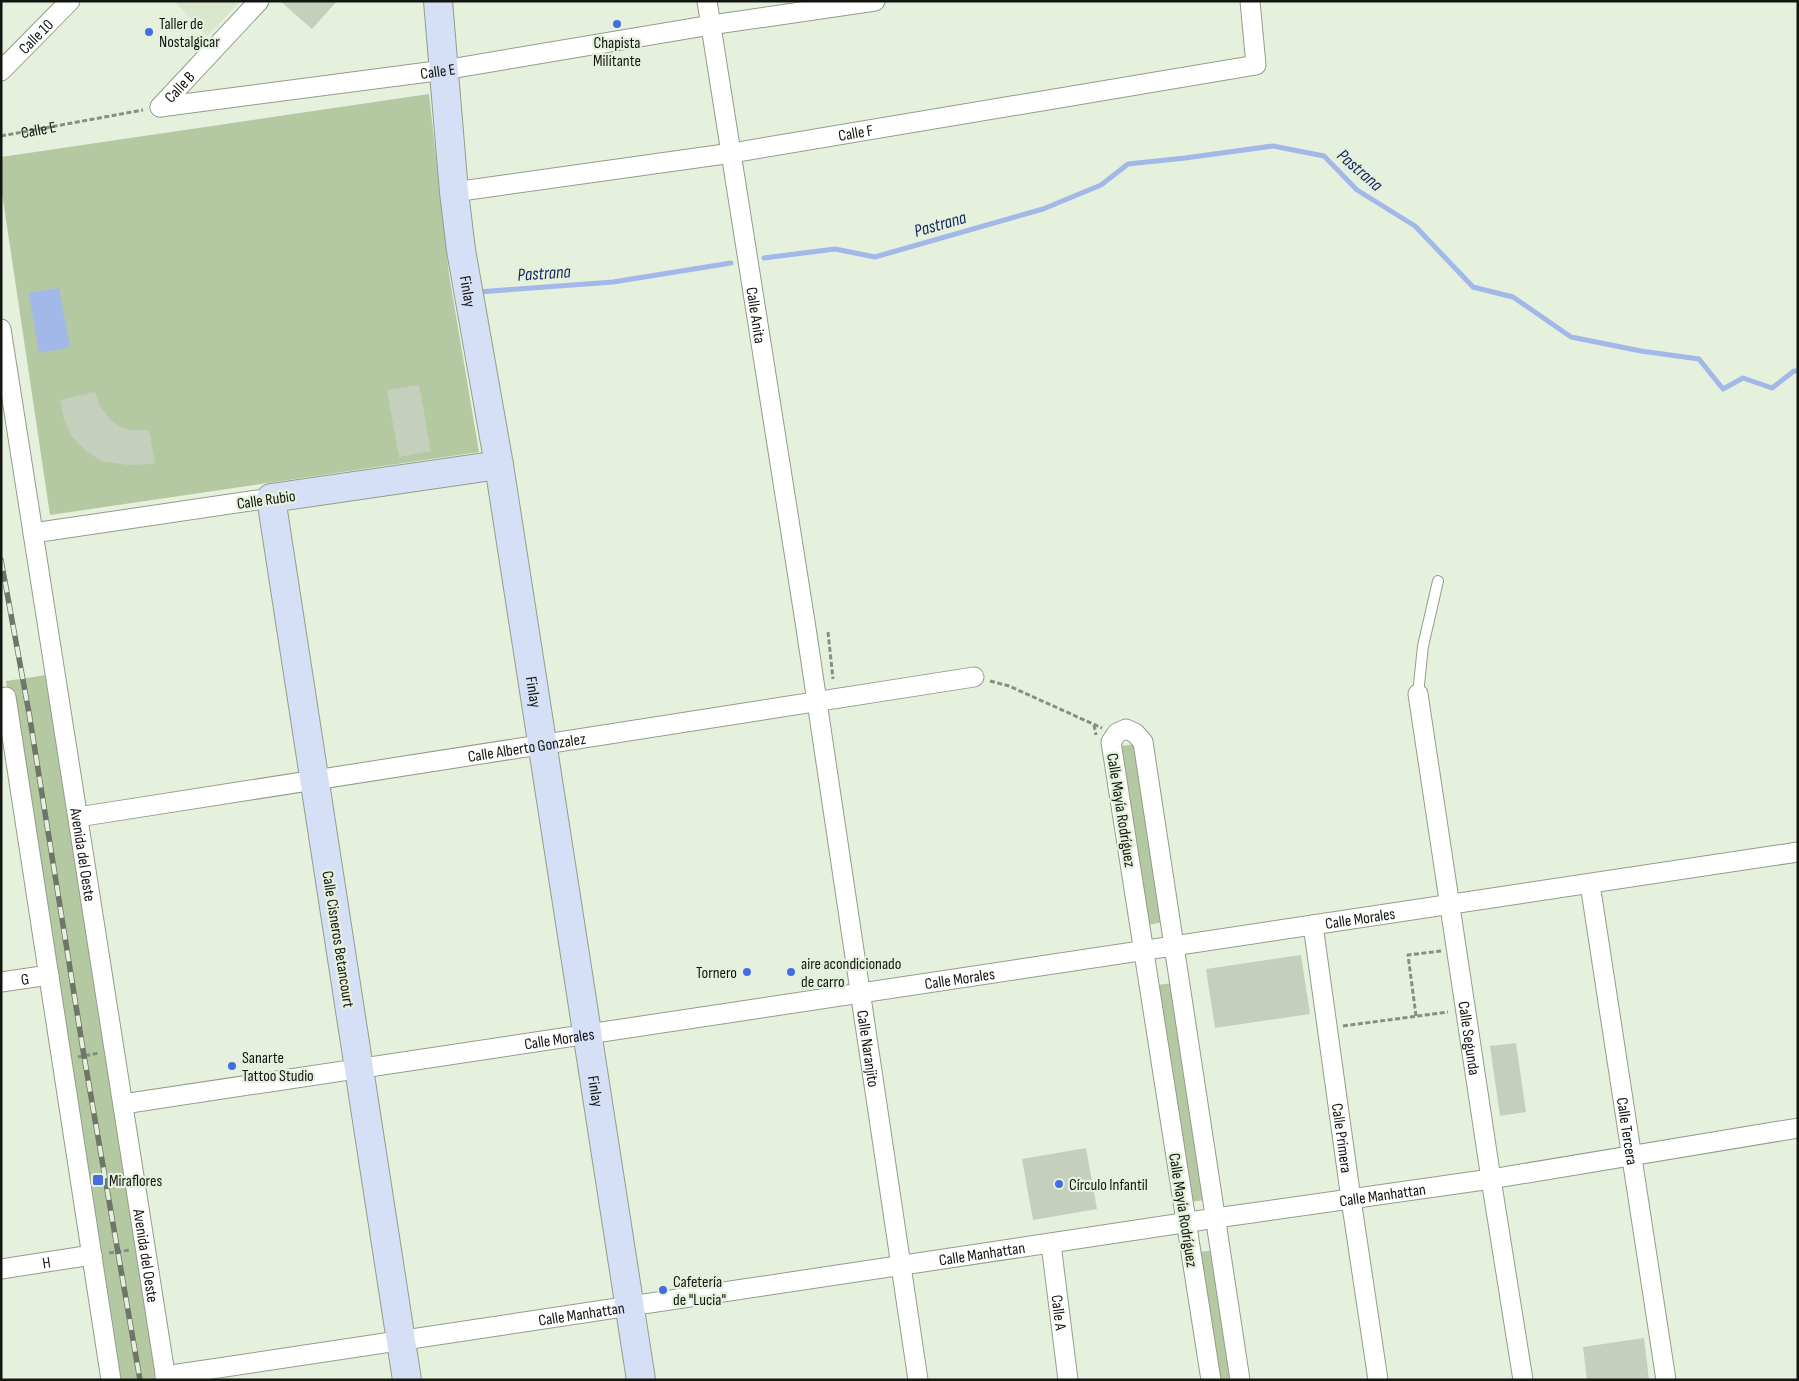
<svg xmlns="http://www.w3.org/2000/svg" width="1799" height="1381" font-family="'Sofia Sans Condensed',sans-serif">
<rect width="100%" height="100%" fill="#e5f0dd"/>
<path fill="#d8e7cd" d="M174,1h67l-34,35z"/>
<path fill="#b4c9a2" d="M429,94l20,180 30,178 -429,63 -49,-329v-29z
M47,675l110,705h-38l-113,-699z
M1136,744l27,178 -15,3 -27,-179z
M1173,983l32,217 -15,2 -33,-217z
M1215,1250l19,130h-16l-18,-128z"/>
<path fill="#a2b8e8" d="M59,288l11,59 -31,6 -10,-60z"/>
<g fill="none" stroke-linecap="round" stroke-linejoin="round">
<path stroke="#a2b8e8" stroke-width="5" d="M764,258l71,-9 40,8 168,-48 58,-24 27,-21 57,-6 88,-12 51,10 33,34 58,36 58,61 40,10 58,40 70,14 58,8 24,30 20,-11 29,10 22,-17h4
M478,292l135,-10 118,-19"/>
</g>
<path fill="#c4cfbc" d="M280,1h57l-25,28z
M419,385l12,66 -32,6 -12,-67z
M95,392l6,16 11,13 8,6 10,3h19l6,34 -27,1 -26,-4 -16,-10 -16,-17 -6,-15 -4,-19z
M1301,955l9,59 -95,14 -9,-59z
M1516,1043l10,69 -26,4 -10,-70z
M1086,1148l11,61 -64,11 -11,-61z
M1644,1338l5,42h-62l-4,-33z"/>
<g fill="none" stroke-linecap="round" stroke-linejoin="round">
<g stroke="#939d8b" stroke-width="12">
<path id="lane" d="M1418,694l5,-48 15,-65"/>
</g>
<g stroke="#939d8b" stroke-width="21">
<g id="street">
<path id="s2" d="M707,1l99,627 112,752"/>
<path id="s3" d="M1,71l69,-70"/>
<path id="s4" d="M160,107l284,-37 267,-45 164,-24"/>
<path id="s5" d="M160,107l99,-106"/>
<path id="s6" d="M454,192l278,-39 524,-88 -6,-64"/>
<path id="s7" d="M1,329l165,1051"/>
<path d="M33,533l238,-35"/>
<path id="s8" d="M1418,694l73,485 32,201"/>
<path d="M1,698l5,-1 105,683"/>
<path id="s9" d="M78,817l896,-140"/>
<path id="s10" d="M1590,884l76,496"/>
<path id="s11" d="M1313,925l38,274 27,181"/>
<path id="s12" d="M1,982l48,-7"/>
<path id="s13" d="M123,1104l1675,-252"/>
<path id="s14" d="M1051,1244l17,136"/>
<path id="s15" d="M1,1269l91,-14"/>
<path id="s16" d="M165,1376l1051,-158 275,-39 307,-51"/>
<path d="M1211,1380l-100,-638 6,-9 9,-4 9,4 8,9 97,638"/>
</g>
</g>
<g stroke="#939d8b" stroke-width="30">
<g id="secondary">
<path id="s17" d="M438,1l16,191 7,58 38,215 142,915"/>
<path d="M407,1380l-136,-882 228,-33"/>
</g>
</g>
<g stroke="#888f82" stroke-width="3" stroke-dasharray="5 2.5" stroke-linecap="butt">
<path id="s1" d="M1,136l142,-26"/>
<path d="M828,632l5,47"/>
<path d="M990,681l19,5 93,42"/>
<path d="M1094,725l2,10"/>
<path d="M1416,1016l-8,-61 33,-4"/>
<path d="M1343,1026l105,-14"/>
<path d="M78,1057l21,-4"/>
<path d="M109,1253l21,-3"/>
</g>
<use href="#lane" stroke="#fff" stroke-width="10"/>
<use href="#street" stroke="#fff" stroke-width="19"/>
<use href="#secondary" stroke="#d5dff6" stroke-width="28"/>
<g stroke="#6e7569" stroke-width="5.5">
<path id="rail" d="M1,560l28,153 55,343 56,324"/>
</g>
<use href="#rail" stroke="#e5f0dd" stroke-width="4" stroke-dasharray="11" stroke-linecap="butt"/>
</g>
<g fill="#446ee0" stroke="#e5f0dd" stroke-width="2">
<circle cx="617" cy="24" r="5"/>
<circle cx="149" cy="32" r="5"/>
<circle cx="747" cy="972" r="5"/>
<circle cx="791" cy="972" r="5"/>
<circle cx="232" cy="1066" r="5"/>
<rect x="92" y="1174" width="12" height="12" rx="2.5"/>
<circle cx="1059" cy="1184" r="5"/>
<circle cx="663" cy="1290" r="5"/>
</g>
<g text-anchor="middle" stroke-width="4.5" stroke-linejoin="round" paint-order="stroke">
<g font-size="16" fill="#131610" stroke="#e5f0dd" text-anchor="start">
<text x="159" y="29">Taller de<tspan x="159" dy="18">Nostalgicar</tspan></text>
<text x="617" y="48" text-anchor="middle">Chapista<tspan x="617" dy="18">Militante</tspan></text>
<text x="801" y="969">aire acondicionado<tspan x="801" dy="18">de carro</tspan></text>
<text x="737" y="978" text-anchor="end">Tornero</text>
<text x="242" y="1063">Sanarte<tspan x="242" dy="18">Tattoo Studio</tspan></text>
<text x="109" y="1186">Miraflores</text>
<text x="1069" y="1190">Círculo Infantil</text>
<text x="673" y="1287">Cafetería<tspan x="673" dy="18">de "Lucia"</tspan></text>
</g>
<g font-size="16" fill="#131610" stroke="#e5f0dd">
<text dy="6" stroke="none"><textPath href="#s3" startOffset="49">Calle 10</textPath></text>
<text dy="6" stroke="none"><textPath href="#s4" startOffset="280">Calle E</textPath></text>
<text dy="6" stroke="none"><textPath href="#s5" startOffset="28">Calle B</textPath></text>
<text dy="6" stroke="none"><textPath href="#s1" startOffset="38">Calle E</textPath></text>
<text dy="6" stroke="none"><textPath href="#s6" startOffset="406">Calle F</textPath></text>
<text dy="6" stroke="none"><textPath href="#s17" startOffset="292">Finlay</textPath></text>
<text dy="6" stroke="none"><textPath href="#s2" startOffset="318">Calle Anita</textPath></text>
<text transform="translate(266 499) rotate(-8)" y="6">Calle Rubio</text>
<text dy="6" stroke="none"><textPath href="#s17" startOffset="698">Finlay</textPath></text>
<text dy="6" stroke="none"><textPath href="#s9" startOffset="454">Calle Alberto Gonzalez</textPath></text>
<text transform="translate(1122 810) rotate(81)" y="6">Calle Mayía Rodríguez</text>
<text dy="6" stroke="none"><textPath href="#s7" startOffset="532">Avenida del Oeste</textPath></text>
<text dy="6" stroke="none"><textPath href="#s13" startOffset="1251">Calle Morales</textPath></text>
<text transform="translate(339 939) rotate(81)" y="6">Calle Cisneros Betancourt</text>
<text dy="6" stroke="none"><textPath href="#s12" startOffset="24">G</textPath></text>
<text dy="6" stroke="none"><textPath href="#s13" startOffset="846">Calle Morales</textPath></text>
<text dy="6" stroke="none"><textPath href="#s8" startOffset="348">Calle Segunda</textPath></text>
<text dy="6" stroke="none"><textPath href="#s13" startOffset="441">Calle Morales</textPath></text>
<text dy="6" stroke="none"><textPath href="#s2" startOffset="1060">Calle Naranjito</textPath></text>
<text dy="6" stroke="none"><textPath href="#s17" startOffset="1102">Finlay</textPath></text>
<text dy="6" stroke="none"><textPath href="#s10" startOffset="250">Calle Tercera</textPath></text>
<text dy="6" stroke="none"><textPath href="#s11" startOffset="215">Calle Primera</textPath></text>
<text dy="6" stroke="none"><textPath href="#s16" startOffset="1231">Calle Manhattan</textPath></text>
<text transform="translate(1184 1210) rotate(81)" y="6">Calle Mayía Rodríguez</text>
<text dy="6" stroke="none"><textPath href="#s16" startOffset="826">Calle Manhattan</textPath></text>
<text dy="6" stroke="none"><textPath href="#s7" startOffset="938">Avenida del Oeste</textPath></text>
<text dy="6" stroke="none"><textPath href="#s15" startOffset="46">H</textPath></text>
<text dy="6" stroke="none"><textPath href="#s14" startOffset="69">Calle A</textPath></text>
<text dy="6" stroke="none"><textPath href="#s16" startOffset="421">Calle Manhattan</textPath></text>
</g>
<g font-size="18" font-style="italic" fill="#13275f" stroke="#e5f0dd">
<text transform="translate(1360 170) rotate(41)" y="6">Pastrana</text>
<text transform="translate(940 224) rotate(-16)" y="6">Pastrana</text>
<text transform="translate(544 273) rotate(-4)" y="6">Pastrana</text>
</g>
</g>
<rect width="1799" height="1381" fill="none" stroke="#131610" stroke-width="5"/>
</svg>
